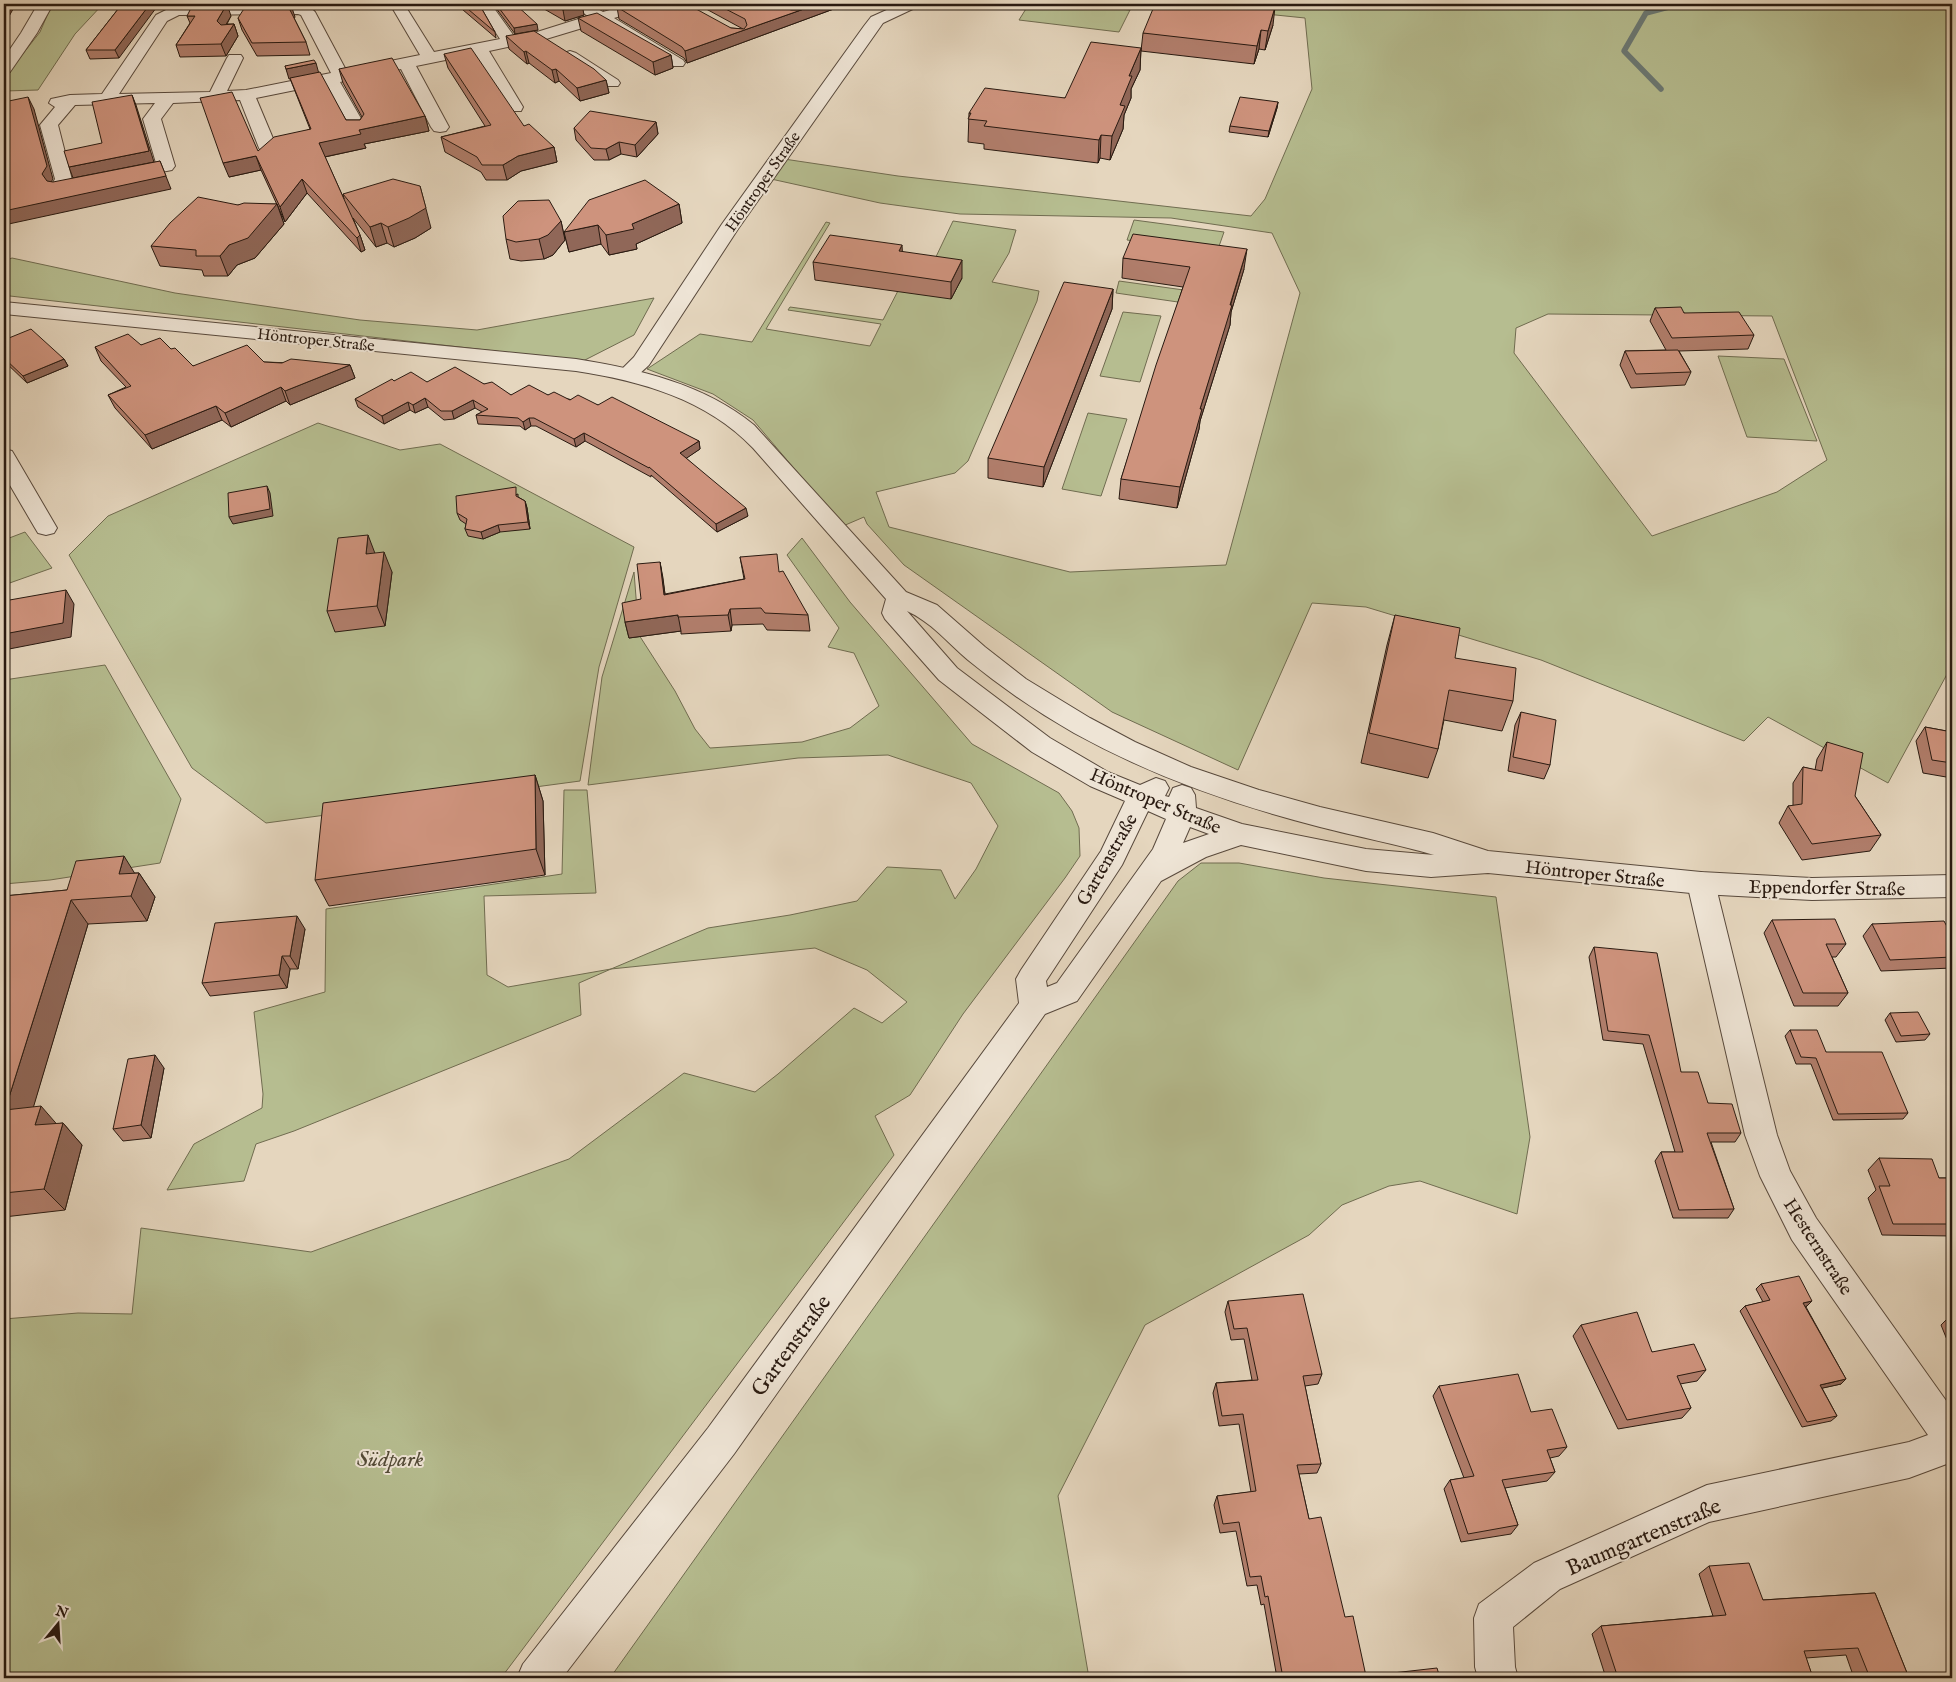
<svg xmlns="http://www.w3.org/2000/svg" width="1956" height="1682" font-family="'IM FELL English',serif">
<rect width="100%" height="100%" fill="#e5d6be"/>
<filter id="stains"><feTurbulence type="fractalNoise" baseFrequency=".004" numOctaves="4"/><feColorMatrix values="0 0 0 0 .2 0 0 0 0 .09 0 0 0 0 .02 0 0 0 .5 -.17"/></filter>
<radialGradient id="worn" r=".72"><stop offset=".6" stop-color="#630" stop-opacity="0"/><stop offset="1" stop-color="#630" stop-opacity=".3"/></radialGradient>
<path fill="#b6bd90" stroke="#706c50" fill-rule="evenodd" d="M52,4h51l-28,30 -37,56 -33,1 2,-17 33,-42z
M1029,4h44l57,6 -11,22 -100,-12z
M1168,4h784v661l-64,118 -120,-66 -24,24 -203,-81 -175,-53 -54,-4 -74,167 -126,-58 -208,-147 -37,-41 -3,-7 -21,9 -90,-106 -40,-26 -66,-25 53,-35 52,8 74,-120 4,1 -64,106 104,17 11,-22 -93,-14 2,-3 93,13 19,-37 32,-22 19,-40 63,9 -7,23 -17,29 47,9 -2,10 -69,160 -13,12 -79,19 13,35 181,45 156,-7 74,-272 -28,-60 -101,-15 -211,-4 -80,-11 -109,-24 13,-20 114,17 353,40 14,-17 47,-110 -7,-71zM1548,314l224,2 55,144 -50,32 -125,44 -138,-183 2,-25z
M1134,220l90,12 -7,20 -90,-12z
M12,258l163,35 185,27 117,10 177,-32 -20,37 -51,26 -573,-65 -6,-3v-32z
M1119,281l115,16 -8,12 -110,-16z
M1123,312l38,4 -21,66 -40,-6z
M1718,356l66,3 33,82 -70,-4z
M1088,413l39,6 -26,77 -39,-7z
M318,423l82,27 40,-6 194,103 -35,120 -19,114 -314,42 -74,-55 -123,-213 39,-39z
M25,532l27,36 -48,17v-45z
M802,538l48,64 122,142 87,49 13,18 7,17 1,28 -15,22 -102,136 -53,81 -35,21 19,39 -393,523h-497v-359l74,-6 54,1 9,-86 170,24 258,-93 115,-86 71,19 23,-18 76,-66 28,15 25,-21 -40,-32 -52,-22 -204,21 -32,14 2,32 -287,116 -38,13 -12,37 -77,9 27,-46 68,-36 1,-14 -9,-82 71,-20 1,-83 236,-35 2,-84h23l9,103 -112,3 3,79 21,12 103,-18 97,-41 82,-13 67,-14 30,-34 54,3 14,29 21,-30 22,-43 -27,-43 -83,-28 -90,3 -210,27 14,-108 32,-105 5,63 36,56 20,38 15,19 92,-6 48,-14 29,-22 -25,-53 -26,-6 11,-19 -52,-73z
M105,665l76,134 -21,64 -110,17 -46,4v-204z
M1201,863h38l85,15 172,19 34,240 -13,77 -97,-33 -31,5 -47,19 -33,30 -164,90 -87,171 31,182h-479l568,-797z"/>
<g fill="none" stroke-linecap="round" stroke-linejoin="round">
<path stroke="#6b7975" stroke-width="5.5" d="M1661,89l-37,-38 22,-38 34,-9"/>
<g stroke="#58493c" stroke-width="2">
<path id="minor" d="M38,4h15l-16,29 -27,39 -6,2v-16l17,-25z
M301,4l11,5 3,3 31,58 74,-15 -30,-51h14l30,48 66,-13 -23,-35h14l23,32 23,-4 51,-16 -14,-9 -2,-3h17l14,8 27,-8h22l-2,3 -36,11 69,42 2,3 -2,3h-12l-72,-43 -53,16 -57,12 34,56 -2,4h-12l-34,-57 -59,12 33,61 -3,4 -6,1 -6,-1 -3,-4 -30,-58 -61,13 27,47 -3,4 -6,1 -6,-1 -3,-4 -24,-45 -69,14 21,50 -3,4 -6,1 -6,-1 -3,-4 -19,-48 -67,3 -12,16 14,47 -3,4 -47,9 -6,-1 -3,-4 3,-4 37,-7 -13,-44 12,-16 -80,2 -17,20 14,55 14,-2 6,1 3,4 -3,4c-12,3 -27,8 -39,5l-3,-4 5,-9 -15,-54 15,-18 -6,-4 2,-4 19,-4 32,-1 54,-79 14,-7 14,-3zM298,14l3,1 30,58 -85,17 -19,1 16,-33 -2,-3h-12l-2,3 -17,34 -91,2 48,-73 12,-6z
M900,4h20l-3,3 -34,16 -145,206 -89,136c-10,9 -16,17 -29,13l-3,-4 17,-17 88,-133 142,-198 7,-9z
M570,51l6,2 42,27 2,3 -2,3h-12l-42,-27 -2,-3 2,-3z
M4,449l8,2 3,5 42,72 -3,5 -8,2 -8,-2 -3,-5 -31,-53z
M1701,872l10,3 4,8 62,252 13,36 26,47 136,191v53l-43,16 -200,44 -149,67 -47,38 2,40 3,11h-40l-3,-11 -1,-49 5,-14 55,-41 173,-78 202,-43 19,-7 -136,-195 -32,-64 -15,-41 -58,-252 4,-8z"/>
</g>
<g stroke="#58493c" stroke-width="2">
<path id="tertiary" d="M4,302l572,57c63,10 128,25 178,66l152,167 31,13 48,42 41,32 64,39 45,24 56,25 68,23 61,17 113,26 55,18 213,21 111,6 140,-3v22l-140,3 -111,-6 -213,-21 -57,4 -65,-6 -125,-26 -35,12 -45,24 -84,120 -32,13 -311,440 -172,224h-45l6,-14 185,-236 311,-425 -3,-24 5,-9 80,-119 24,-50 -35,-15 -58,-34 -93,-72 -54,-61 -3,-6 4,-14 -133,-151c-47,-49 -112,-67 -177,-77l-572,-57zM907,611c24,11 41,32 61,49 33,27 69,52 106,73 78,43 160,72 246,94 38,10 77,17 114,28l-68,-6 -124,-25 -46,-16 -1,-13 -4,-7 -9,-3 -9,3 -4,9 -4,-1 4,-8 -4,-7 -9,-3 -16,7 -32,-13 -58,-34 -93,-70zM1148,811l18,8 -13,30 -96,134 -10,4 -1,-6 76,-116zM1190,827l19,7 -26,9z"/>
</g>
<use href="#minor" fill="#eee4d5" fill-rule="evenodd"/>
<use href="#tertiary" fill="#eee4d5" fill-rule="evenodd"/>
</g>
<path fill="#b17e6c" stroke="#291a11" d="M122,4l-3,54 -29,1 -4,-9z
M456,4h23l16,28 1,6z
M493,4h23h-1l23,26 -23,4z
M538,4h43l3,11 -19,6 -26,-15z
M592,4h32l-21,6z
M697,4h79l15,6h5l-10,-6h53v3l-152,56 -3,-5 -65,-39 -2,-12 114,21 12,1z
M187,16h44l-4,8h7l4,12 -12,20 -46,1 -4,-12 14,-22z
M295,17l-1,1 12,24 4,13 -53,1 -15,-26 -4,-12z
M578,18l93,37 2,13 -18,7 -74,-44z
M1273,25l-8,25 -6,-1 -5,15 -113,-13 2,-18z
M506,36l100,44 3,13 -29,8 -21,-20 -4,2 -26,-20 -2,1 -18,-15z
M1141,48l-1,22 -9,19v9l-7,17 -1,14 -13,31 -10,-2 -2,5 -114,-14v-5l-16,-2 1,-29 96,-15z
M444,54l80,72 30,21 3,15 -36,9 -14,9h-21l-5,-8 -36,-20 -4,-15 44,-11 -37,-58z
M285,66l33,6 28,48h14l2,-3 -19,-34 -4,-14 86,47 4,15 -65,13 2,4 -41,9 19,42 -1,-5 88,34 -16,10 -21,9 -7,-4 -11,4 -23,-29 7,17 5,15 -4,2 -54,-59 -22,29 -24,-52 -32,7 29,-26 52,-22z
M1278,102l-1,6 -9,29 -39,-5 1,-6z
M656,122l2,12 -21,23 -16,-3 -12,6h-15l-18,-20 -2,-12z
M277,204l7,20 -29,34 -18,7 -9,11h-24l-2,-6 -42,-4 -9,-20 87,-41z
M679,204l3,19 -46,21 1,5 -28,6 -8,-11 -32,8 -5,-20z
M561,221l4,19 -12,15 -9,4 -23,2 -11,-2 -4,-20z
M903,252l59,26 -11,21 -136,-19 -2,-18z
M1123,258l121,11 -13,43 -1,13 -30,96 -1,8 -22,79 -58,-9 2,-20 62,-192 -61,-9z
M1113,289l-1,20 -69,178 -55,-9v-20z
M1655,308l29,5 70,22 -6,14 -69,2 12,21 -6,13 -54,3 -11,-23 5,-14 41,-1 -16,-29z
M4,340l60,19 4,7 -41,17 -23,-22z
M141,345l30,4 22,17 71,-4 86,3 5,13 -65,27 -4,-4 -55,26 -9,-7 -70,29 -37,-41 -7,-13 18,-8 -25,-26 -6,-14z
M394,381l90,3 27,11h37l50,10 101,36 1,8 -14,9 62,58 -31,16 -66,-57v2l-66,-36 -9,6 -40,-21h-5l-6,4 -5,-4 -42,-2 -2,-9 6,-3 -7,-4 -21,11 -10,1 -16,-13 -13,6 -5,-3 -26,14 -26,-17 -3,-8z
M518,494v3l7,4 2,7 3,21 -30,3 -17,7 -15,-3 -3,-7 1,-5 -6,-4 -3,-7z
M375,553l17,19 -7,54 -50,6 -8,-21z
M740,557l39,15 29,43 2,16 -43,-1 -4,-6 -31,1 -1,6 -50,3v-3l-52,7 -4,-16 16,-23 19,-37 5,32 79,-15z
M1395,615l60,43 58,43 -11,30 -58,-11 -6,29 -10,29 -67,-15 26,-118z
M1521,712l29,53 -6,14 -36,-8 7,-46z
M1925,727l27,5v46l-29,-5 -7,-32z
M1827,742l28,54 26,39 -11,16 -68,9 -23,-37 9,-17h5v-23l10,-16 12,3 2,-11z
M535,775l8,26 2,74 -216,31 -14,-26z
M135,873h4l16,24 -8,24 -59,3 -55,183 23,17 7,-1 19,22 -17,65 -61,7v-321l63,-6z
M1772,920l74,24 -10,13h-4l16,36 -10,13h-44l-30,-73z
M1872,924l80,12v32l-71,3 -18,-35z
M305,929l-7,40h-8l-3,19 -77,8 -8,-13z
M1594,947l87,125 27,31 33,30 -6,9h-24l23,67 -6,9h-55l-18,-57 6,-9h14l-32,-108 -40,-4 -14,-83z
M1890,1013l40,21 -5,6 -29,2 -11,-22z
M1790,1030l36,22 82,61 -5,6 -70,1 -22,-56h-15l-11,-28z
M164,1068l-13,70 -28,3 -10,-12z
M1879,1158l60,20h13v58l-70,-1 -14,-37 8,-8 -8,-20z
M1761,1284l46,22 -1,1 40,72 -5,5 -19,4 15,28 -6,5 -29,6 -62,-116 5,-5 18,-4 -7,-13z
M1228,1301l94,73 -4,10 -13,2 16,78 -4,9 -18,1 10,45 57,157 74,2h-163l-13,-74 -3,1 -4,-20 -10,1 -11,-55 -16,2 -6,-28 3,-9 34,-4 -12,-68 -20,2 -6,-33 3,-10 36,-3 -8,-41 -13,1 -6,-28z
M1947,1319h5v33l-11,-27z
M1581,1325l71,27 54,18 -9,11 -17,3 11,24 -9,10 -64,11 -45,-93z
M1439,1386l92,26 36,35 -8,9 -9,2 5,14 -8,9 -42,7 13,37 -7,9 -50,8 -17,-53 6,-9 14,-2 -31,-82z
M1709,1566l54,34 112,-7 34,85h-55l-8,-23 -40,3 7,20h-207l-14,-44 9,-8 112,-10 -14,-42z"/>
<path fill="#906758" stroke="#291a11" d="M5,4h11l-12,21v-20z
M150,4h9l-40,54 -4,-8z
M227,4l4,12 -10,17 -4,-12z
M582,4l2,11 -19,6 -2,-11z
M602,4h22l-21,6z
M818,4h21v3l-152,56 -2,-12z
M291,5l4,12 -2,4 -4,-13z
M1275,7l-2,18 -8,25 3,-19z
M234,24l4,12 -12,20 -5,-12z
M537,24l1,6 -23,4 -1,-6z
M1261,30l-2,19 -5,15 3,-18z
M1141,48l-1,22 -9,19v9l-7,17 -1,14 -13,31 2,-24 8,-31 9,-29z
M526,51l3,12 -2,1 -3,-12z
M671,55l2,13 -18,7 -2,-13z
M316,63l3,11 -30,5 -3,-10z
M556,69l3,12 -4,2 -3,-13z
M606,80l3,13 -29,8 -3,-13z
M132,95l4,10 18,57 -81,16 -4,-11 80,-16z
M28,97l6,12 19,70 -5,8 -6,-13z
M1278,102l-1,6 -9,29 1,-6z
M425,116l4,15 -65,13 2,4 -42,9 -5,-14 40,-13z
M656,122l2,12 -21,23 -2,-12z
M1101,135l-1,23 -2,5 1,-23z
M619,142l2,12 -12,6 -3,-11z
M554,147l3,15 -36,9 -14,9 -4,-15 15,-9z
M256,156l5,14 -32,7 -6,-14z
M160,161l11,28 -167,36v-14z
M302,179l5,14 -22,29 -5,-15z
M420,186l11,42 -16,10 -21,9 -6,-20z
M277,204l7,20 -29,34 -18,7 -9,11 -8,-20 9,-11z
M679,204l3,19 -46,21 1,5 -28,6 -3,-20z
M561,221l4,19 -12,15 -9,4 -5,-20z
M381,223l6,20 -11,4 -6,-20z
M598,225l3,19 -32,8 -5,-20z
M360,235l5,15 -4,2 -4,-14z
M902,245l1,17 -4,-11z
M1247,249l-3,20 -13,43 -1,13 -30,96 -1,8 -22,79 3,-21 20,-78z
M962,260v18l-11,21v-17z
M1113,289l-1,20 -69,178 1,-20z
M64,359l4,7 -41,17 -4,-7z
M350,365l5,13 -65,27 -5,-14z
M281,387l5,14 -55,26 -6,-14z
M425,398l3,9 -13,6 -2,-8z
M473,400l2,8 -21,11 -2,-8z
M408,402l2,8 -26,14 -2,-8z
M216,406l6,14 -70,29 -7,-14z
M529,418l2,8 -6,4 -2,-8z
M584,433l1,8 -9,6 -2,-8z
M699,441l1,8 -19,13 -1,-9z
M267,486l3,7 3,23 -40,8 -4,-7z
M525,501l2,7 3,21 -2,-7z
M746,508l2,8 -31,16 -1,-8z
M498,525l2,7 -17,7 -2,-7z
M368,535l8,21 -10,-2z
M384,552l8,20 -7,54 -8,-20z
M660,562l3,16 4,33 -3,-16z
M66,590l8,14 -3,33 -67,13v-16z
M730,609l2,16 -1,6 -3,-16z
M678,615l3,16 -52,7 -4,-16z
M535,775l8,26 2,74 -9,-26z
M124,856l13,21 2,-4 16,24 -8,24 -16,-25 -12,-22z
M71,900l17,24 -62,208 -21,-22z
M297,916l8,13 -7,40 -8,-13z
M282,956l8,13 -3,19 -8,-13z
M155,1055l9,13 -13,70 -10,-13z
M41,1106l20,23 -26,-4z
M63,1123l19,22 -17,65 -21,-21z
M1812,1301l-5,5 -9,2 5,-5z
M1846,1379l-5,5 -27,6 6,-5z"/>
<path fill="#ce937d" stroke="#291a11" d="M122,4h28l-35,46h-29z
M193,4h34l-10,17 4,4 13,-1 -13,20 -45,1 19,-29h-8z
M247,4l44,1 -2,3 17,34 -54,1 -14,-25z
M462,4h17l16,28z
M496,4h19l22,20 -23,4z
M552,4h30l-19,6z
M629,4h58l44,24 13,1 3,-4 -2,-6 -29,-15h60l15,6h9l5,-5 -2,-1h15l-133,47 -3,-4 -65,-40z
M1155,4h89l31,3 -7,24 -7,-1 -4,16 -114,-13z
M597,13l74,42 -18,7 -75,-44z
M534,31l60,38 12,11 -29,8 -21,-19 -4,1 -26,-19 -2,1 -18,-16z
M1091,42l50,6 -12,28h3l-12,29 5,1 -13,30 -11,-1 -2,5 -115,-14 3,-5 -19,-2 3,-6h-2l16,-25 80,10z
M471,48l53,78 5,-2 25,23 -36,9 -15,9h-21l-5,-8 -36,-20 50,-12 -47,-71z
M392,58l33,58 -66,14 2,4 -42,9 41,92 -3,3 -55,-59 -22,28 -24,-51 -33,7 -23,-65 32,-6 26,59 16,-14 37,-8 -21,-51 30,-6 26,48h14l4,-6 -25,-45z
M314,60l2,3 -30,6 -1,-3z
M132,95l17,56 -80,16 -5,-16 38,-8 -10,-41z
M28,97l19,69 -5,8 5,7 6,1 107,-21 6,15 -162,35v-109z
M1240,97l38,5 -9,29 -39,-5z
M590,111l66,11 -21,23 -16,-3 -13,7 -15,-1 -17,-20z
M393,179l27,7 6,22 -17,10 -21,9 -7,-4 -11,4 -27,-33z
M645,180l34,24 -47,20 2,5 -28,6 -8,-10 -34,7 25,-32z
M198,197l40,8 6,-2 33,1 -29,34 -19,7 -9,11h-24v-6l-45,-4 19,-23z
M549,200l12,21 -13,14 -9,4 -23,3 -10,-3 -3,-23 15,-15z
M1133,234l114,15 -17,56h2l-32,104h2l-22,78 -59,-8 35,-114 34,-98 -67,-9z
M830,235l72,10 -3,6 63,9 -11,22 -138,-20z
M1064,282l49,7 -69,178 -56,-9z
M1681,307l3,6 55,-1 15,23 -82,3 -17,-30z
M31,329l33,30 -41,17 -19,-18v-18z
M128,334l13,11 19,-7 11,11 4,-1 18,18 54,-21 17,17 18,1 9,-4 59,6 -65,26 -4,-4 -56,26 -9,-7 -71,29 -37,-40 23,-9 -36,-39z
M1678,350l13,22 -55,2 -11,-23z
M455,367l29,17 8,-2 19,13 18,-10 19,10 6,-3 16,8 8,-5 20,10 14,-8 87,44 -19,12 66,55 -30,16 -67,-57v1l-65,-35 -10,6 -40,-21h-5l-6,4 -5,-4 -42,-3 12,-6 -15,-9 -21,11h-11l-16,-13 -12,7 -5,-3 -26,14 -27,-17 37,-20 2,2 17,-9 16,10z
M267,486l3,23 -41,8 -1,-24z
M516,487v9l9,5 3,21 -30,3 -17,7 -16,-3 2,-10 -10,-6 -1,-17z
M368,535l-2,19 18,-2 -7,54 -50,5 11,-73z
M777,554l2,18 4,-1 25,44 -43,-2 -4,-5 -31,1 -2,6 -50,2v-2l-53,7 -3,-19 19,-4 -4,-35 23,-2 4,33 81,-16 -5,-22z
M66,590l-3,33 -59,11v-33z
M1395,615l65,13 -5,30 61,10 -3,33 -64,-11 -11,59 -69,-16z
M1521,712l35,8 -6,45 -37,-8z
M1925,727l27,5v31l-20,-3z
M1827,742l36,11 -8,43 26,39 -69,9 -24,-38 14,-2 1,-37 19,4z
M535,775l1,74 -221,31 8,-77z
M124,856l-5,18 20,-1 -8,23 -60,4 -66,210 36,-4 -6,19 28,-2 -19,66 -40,4v-297l63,-6 9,-29z
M297,916l-7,40h-8l-3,19 -77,8 13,-60z
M1835,919l11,25h-20l22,49h-45l-31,-73z
M1944,921l8,15v21l-62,3 -18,-36z
M1594,947l63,6 24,119h17l10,31 24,1 9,29h-34l27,76 -55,1 -18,-58h22l-34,-117 -41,-4z
M1918,1012l12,22 -29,2 -11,-23z
M1790,1030h27l9,22h56l26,61 -70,1 -22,-56 -15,-1z
M155,1055l-14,70 -28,4 15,-70z
M1879,1158l53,1 7,19h13v46h-59l-14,-38h11z
M1799,1276l13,25 -9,2 43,76 -26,6 17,31 -30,6 -62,-116 25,-6 -9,-16z
M1303,1294l19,80 -19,2 18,88 -24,1 12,54 12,-2 24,100 8,-1 13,60 71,-8 3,10h-157l-15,-82 -3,1 -4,-21 -11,1 -11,-55 -16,2 -6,-28 39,-5 -13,-77 -21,2 -6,-33 42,-3 -11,-52 -13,1 -6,-28z
M1637,1312l15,40 42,-8 12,26 -29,6 14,32 -64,12 -46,-95z
M1947,1319h5v12z
M1518,1374l13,38 21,-3 15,38 -20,3 8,22 -53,8 16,45 -50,9 -18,-54 24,-4 -35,-90z
M1749,1563l14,37 112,-7 34,85h-39l-12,-30 -54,3 9,27h-195l-17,-52 125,-11 -17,-49z"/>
<g text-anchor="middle" stroke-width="4" stroke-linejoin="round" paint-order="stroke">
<g font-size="16" fill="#291a11" stroke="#eee4d5">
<text transform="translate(762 181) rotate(-55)" y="6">Höntroper Straße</text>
<text transform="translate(316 339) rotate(6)" y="6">Höntroper Straße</text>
</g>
<g font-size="19" fill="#291a11" stroke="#eee4d5">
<text transform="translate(1156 800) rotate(23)" y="7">Höntroper Straße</text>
<text transform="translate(1106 859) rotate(-60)" y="7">Gartenstraße</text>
<text transform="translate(1595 873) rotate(6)" y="7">Höntroper Straße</text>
<text transform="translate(1827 887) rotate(1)" y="7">Eppendorfer Straße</text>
<text transform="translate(1819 1246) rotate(57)" y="7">Hesternstraße</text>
</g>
<g font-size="22" fill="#291a11" stroke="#eee4d5">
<text transform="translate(790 1345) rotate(-54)" y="8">Gartenstraße</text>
<text transform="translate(1643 1536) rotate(-23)" y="8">Baumgartenstraße</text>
</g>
<g font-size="22" font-style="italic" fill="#534b37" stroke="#eee4d5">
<text x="390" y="1466">Südpark</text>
</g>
</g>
<rect width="1956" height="1682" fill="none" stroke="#e5d6be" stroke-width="20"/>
<rect x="5" y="5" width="1946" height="1672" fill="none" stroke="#291a11" stroke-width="2.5"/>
<rect x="10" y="10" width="1936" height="1662" fill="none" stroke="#291a11"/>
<g transform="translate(58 1624) rotate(18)" stroke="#eee4d5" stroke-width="4" paint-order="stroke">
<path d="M0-4L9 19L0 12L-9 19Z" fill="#291a11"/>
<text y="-8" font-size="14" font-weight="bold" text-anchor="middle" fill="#291a11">N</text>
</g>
<rect width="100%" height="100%" filter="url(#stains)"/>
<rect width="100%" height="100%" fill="url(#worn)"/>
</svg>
